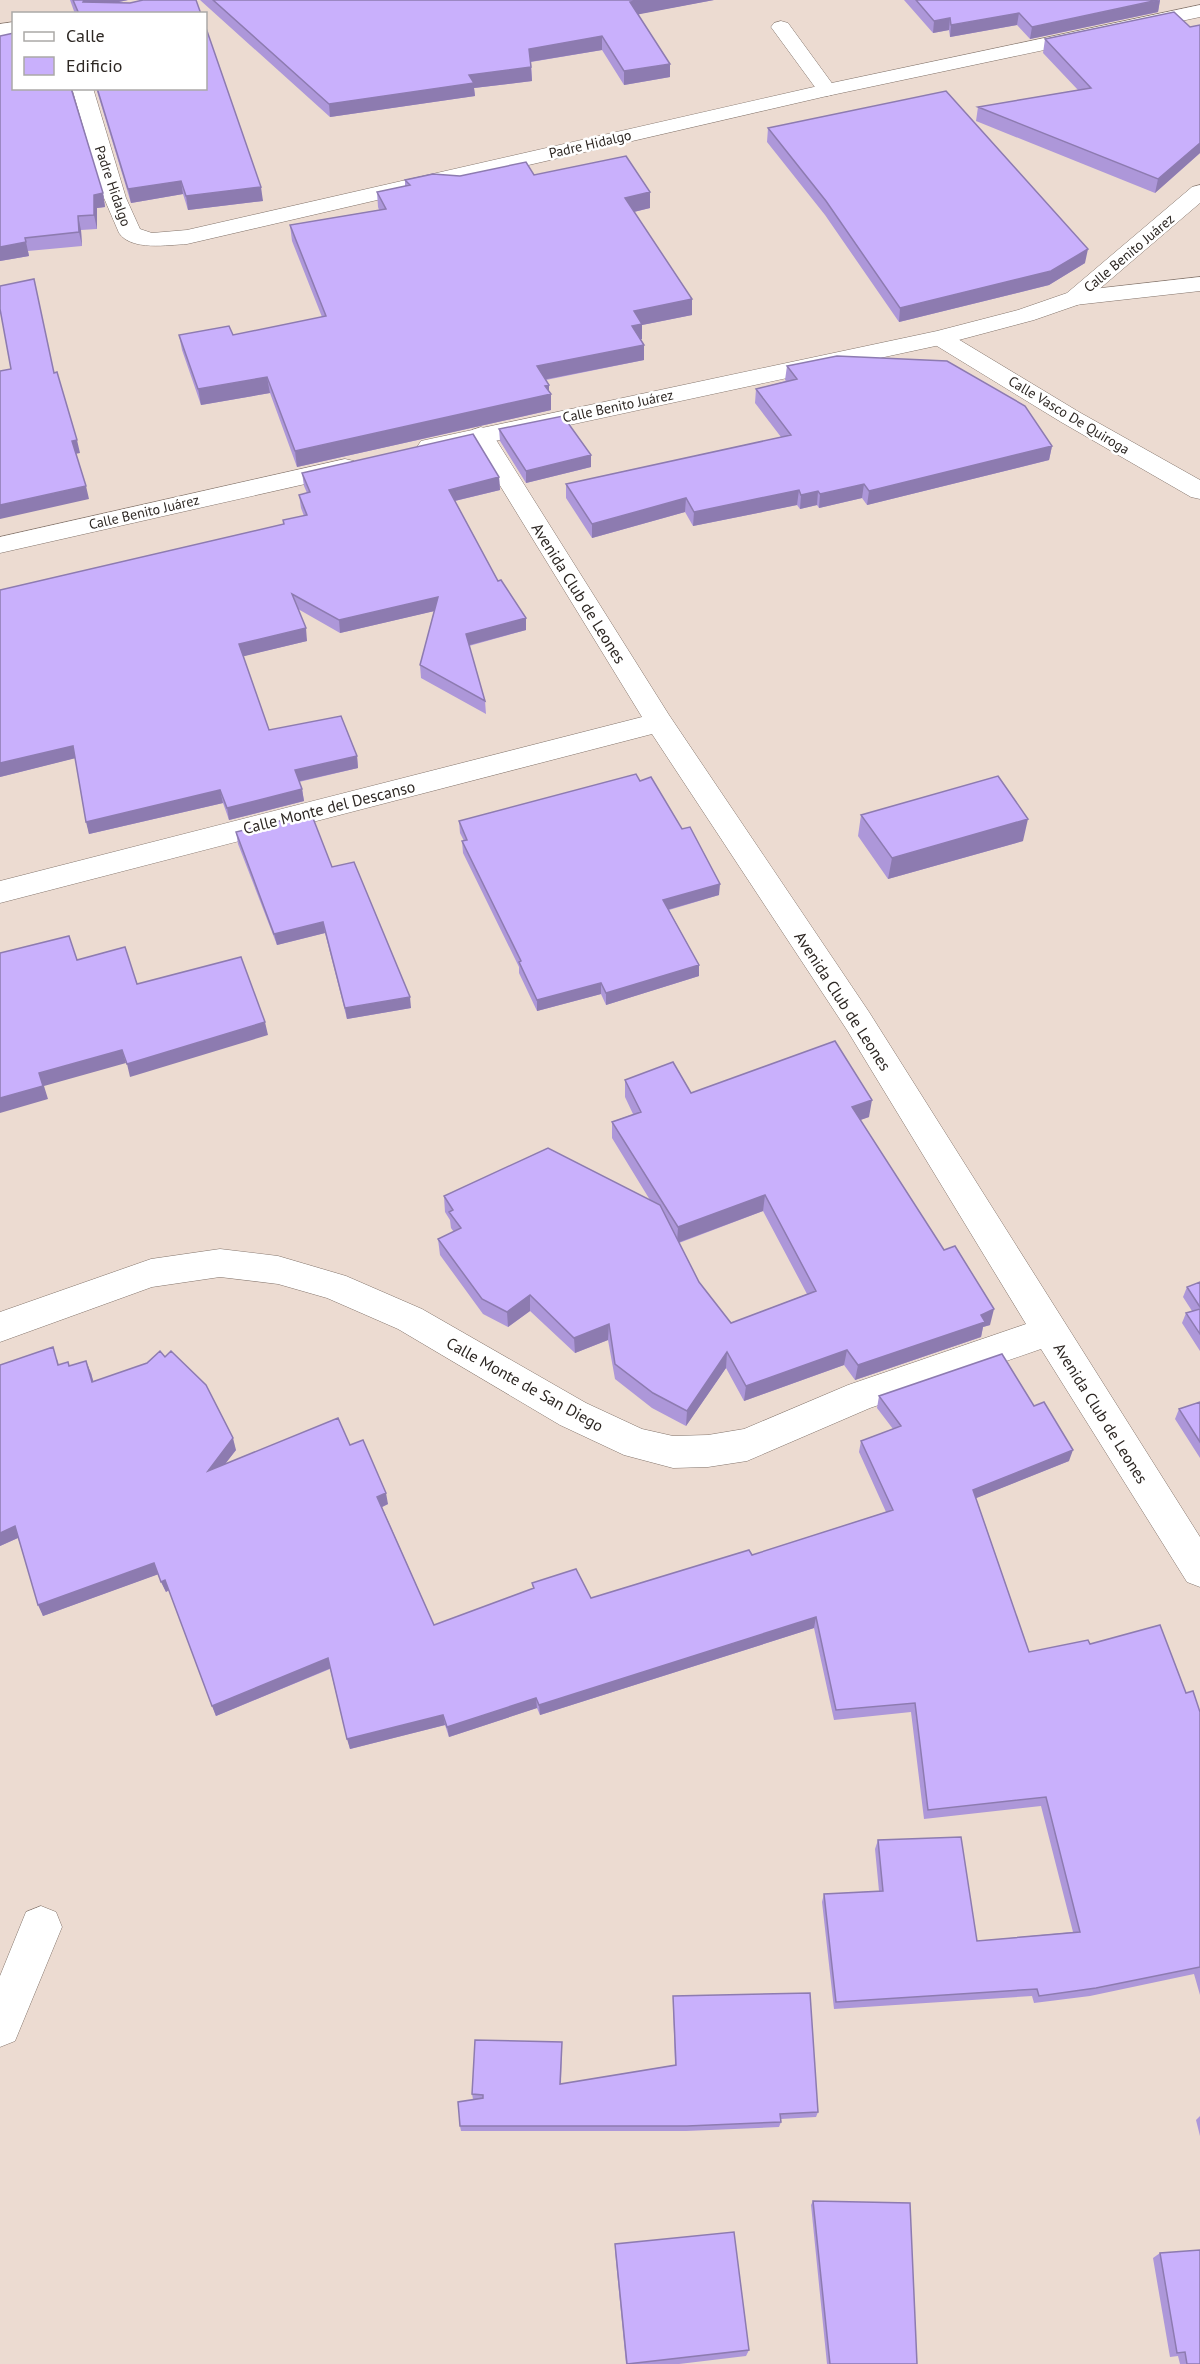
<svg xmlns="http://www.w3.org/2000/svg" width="1200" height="2364" font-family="'PT Sans',sans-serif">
<rect width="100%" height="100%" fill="#ecdbd1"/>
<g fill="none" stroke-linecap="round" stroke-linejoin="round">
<g stroke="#83746b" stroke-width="1">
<path id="service" d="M781,21l7,2 46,63 4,4 -4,4 -7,2 -7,-2 -49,-67 3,-4z"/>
</g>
<g stroke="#83746b" stroke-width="1">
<path id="minor" d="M1200,5v12l-373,79 -640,148c-19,1 -56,7 -68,-11l-15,-35 -32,-110h21l33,110 14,31 12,4 35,-3 640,-146z
M1200,277v14l-125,14 -8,-2 -4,-5 4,-5 8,-2z
M940,331l8,2 131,79 121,68v19l-9,-2 -130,-75 -129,-79 -4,-5 4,-5z
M481,427l9,3 3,5 176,280 200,297 331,525v50l-13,-5 -146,-233 -171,59 -123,53 -39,6 -35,1 -49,-13 -64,-30 -162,-96 -71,-31 -49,-14 -58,-7 -68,10 -152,55v-30l151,-53 69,-10 58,7 68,20 76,33 164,94 56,26 31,7 35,-1 36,-6 104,-44 178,-61 -179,-294 -195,-296 -652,169v-22l642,-164 -173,-282 3,-5z
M41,1906l15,6 6,15 -47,114 -15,6v-71l26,-64z"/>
</g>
<g stroke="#83746b" stroke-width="1">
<path id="tertiary" d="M14,22v12l-14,2v-12z
M1200,185v18l-117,100 -49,17 -94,25 -510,110 -9,-2 -4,-6 4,-6 9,-2 507,-108 81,-21 49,-17 125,-106z
M345,459l9,2 4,6 -4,6 -354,80v-16z"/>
</g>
<use href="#service" fill="#fff" fill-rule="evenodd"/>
<use href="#minor" fill="#fff" fill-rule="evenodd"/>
<use href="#tertiary" fill="#fff" fill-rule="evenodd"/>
</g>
<path fill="#ad97d9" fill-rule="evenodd" d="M70,0h58l-13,3 86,11h-126z
M200,0h514l-76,14 32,63 -46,8 -22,-35 -71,12 1,19 -58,7 1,8 -145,21z
M904,0h256l-2,12 -128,27 -13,-14 -67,12 -1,-7 -16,3z
M1200,25v128l-45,40 -179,-72 2,-14 100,-17 -35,-37 2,-14 145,-12z
M0,36l103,157 2,14 -8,1v21l-16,1 1,16 -54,5 1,5 -29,5z
M96,88h110l57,113 -75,9 -5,-16 -52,9z
M768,128l317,135 -36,22 -150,37 -74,-107 -58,-73z
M534,175l116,17v16l-16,4 58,87v16l-50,10v14h-1l3,21 -98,20 3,11 2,19 -254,57 -27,-74 -69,12 -19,-55 -3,-15h54l89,-18 -30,-76 -2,-16 89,-15 -1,-3 -1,-15 28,-6v-6l55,-4z
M787,366l265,80 -3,14 -182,45 -5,-7 -43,10 -2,-3 -17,4 -3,-4 -104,21 -8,-14 -93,26 -26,-40v-14l215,-47 -26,-34 1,-14 30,-8 -1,-1z
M499,429l92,38 -65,16 -26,-42z
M302,473l197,4 1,13 -45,11 43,80 28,49 -57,16 16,55 1,13 -65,-36 -1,-13 14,-54 -94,22 -42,-24 9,32 -64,15 26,74 88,26 1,12 -59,14 3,7 2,12 -75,19 -6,-17 -134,31 -14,-76 -75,19v-187l284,-66 20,-8 -3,-8 -2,-13 8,-2 -3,-7z
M640,781l79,114 -50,15 30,55v11l-93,29 -5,-11 -64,17 -18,-38v-6l-56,-114 -1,-12h2l-4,-8 -1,-12z
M861,815l162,26 -135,38 -30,-43z
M236,832l96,35 79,141 -64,11 -22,-86 -48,12 -39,-101z
M625,1080l66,13 178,24 -9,3 130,205 -7,2 -2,10 -126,43 -11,-15 -100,36 -18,-33 -40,58 -34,-18 -37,-29 -7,-39 -33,13 -45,-42 -22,16 -25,-13 -43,-59 -2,-16 16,-7 -3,-4 -1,-8 -5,-8 -1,-16 206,4 -38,-62v-16l21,-8 -8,-17zM763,1211l44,83 -76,29 -32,-41 -20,-39z
M1200,1282v69l-18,-28 4,-10 6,-2 -9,-14 4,-10z
M57,1359l2,6 10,1 22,7 2,9 143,68 -11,14 125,-19 38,59 -6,3 52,118 99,-36 -1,-6 59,15 161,-43 134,-43 -27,-60 2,-11 32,-12 -16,-21 2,-12 155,10 35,55 -93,37 53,154 61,-8 96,49 14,19v283l-6,-21 -104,22 -56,7 -2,-7 -198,13 -12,-107 2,-8 55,-3 -4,-42 3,-9 99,101 96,-9 -32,-126 -117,13 -13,-107 -77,8 -20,-92 -274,87 -3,-7 -88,29 -4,-12 -95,24 -20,-80 -114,47 -47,-126 -3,2 -8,-18 -115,42 -25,-78 -18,8v-181z
M1200,1402v56l-25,-39 4,-10z
M673,1996l145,116 -2,5 -35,2v3l-2,5 -93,4h-225l-1,-5 13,-27 -1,-5 90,-47 -1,37 114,-19 -2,-63z
M1200,2116v20l-4,-16z
M813,2201l104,163h-90l-16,-159z
M615,2244l134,106 -3,6 -67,8h-53l-11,-113z
M1160,2253l40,111h-20l-2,-8 -8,1 -17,-99z"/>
<path fill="#8d7bb0" d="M84,0h44l-38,8 -7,-6z
M642,0h72l-84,16v-14z
M1160,0l-2,12 -128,27 2,-12z
M1019,13l-2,12 -67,12 1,-12z
M950,18l-1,12 -16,3 1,-12z
M602,36v14l-73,12v-13z
M670,64v13l-46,8v-14z
M531,67l1,14 -58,7 1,8 -145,21 -1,-13 140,-29z
M1200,143v10l-45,40 3,-14z
M181,181l2,13 -52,9 -3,-14z
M261,187l2,14 -75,9 -2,-14z
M650,192v16l-25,6v-16z
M103,193l2,14 -8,1v21l-3,-14v-20z
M78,216l3,14 1,16 -3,-14z
M26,242l3,14 -29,5v-14z
M1088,249l-3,14 -36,22 -150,37 1,-14z
M692,299v16l-50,10v14l-10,2v-15l2,-15z
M644,345v15l-107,21v-15z
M267,377l3,16 -69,12 -3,-16z
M549,385v10l2,-1v16l-254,57 -2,-16z
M77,440l3,13 -5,1 -3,-13z
M1052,446l-3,14 -182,45 2,-14z
M591,455v12l-65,16v-12z
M499,477l1,13 -50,12 -1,-12z
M864,484l-2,14 -43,10 1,-14z
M86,486l3,13 -89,20v-14z
M799,490l-2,15 -104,21 1,-14z
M818,491l-1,14 -17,4 1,-14z
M686,498l-1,14 -93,26v-14z
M438,597l1,13 -99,23 -1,-13z
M526,618v12l-60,16v-12z
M306,628l1,13 -66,16 -2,-13z
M73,746l3,12 -76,19v-14z
M357,756l1,12 -62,14 -1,-12z
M302,789l2,12 -75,19 -2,-12z
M220,790l3,13 -134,31 -3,-12z
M1028,819l-5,22 -135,38 4,-21z
M720,884l-1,11 -56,16v-11z
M323,922l2,11 -48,12 -3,-11z
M699,965v11l-93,29v-12z
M601,983v11l-64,17v-11z
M410,997l1,11 -64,11 -2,-11z
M265,1022l3,13 -138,42 -3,-13z
M122,1050l4,13 -82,23 4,13 -48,14v-15l39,-25z
M872,1100l-3,17 -20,7 3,-17z
M765,1195l-2,16 -86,32 1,-16z
M530,1295v16l-22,16 -1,-15z
M994,1309l-4,16 -7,2 -2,10 -126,43 3,-15z
M609,1324l-1,16 -33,13 -1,-15z
M847,1350l-3,15 -100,36 2,-15z
M727,1352l-1,16 -40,58 1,-15z
M86,1361l5,12 6,21 -5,-12z
M233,1438l3,12 -25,32 -3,-11z
M1073,1450l-4,11 -100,40 4,-11z
M386,1493l2,11 -8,4 -3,-11z
M15,1526l5,11 -20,9v-13z
M154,1563l5,11 -116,42 -5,-11z
M165,1580l4,10 -3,2 -5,-10z
M816,1617l-2,11 -274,87 -1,-10z
M328,1658l3,10 -115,48 -4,-10z
M536,1698l1,10 -88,29 -2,-10z
M443,1715l2,10 -95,24 -3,-10z"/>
<path fill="#c9b0fc" stroke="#8d7bb0" stroke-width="1.5" d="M73,0h11l-1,2 47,1 13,-3h53l5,14h-122z
M213,0h429l-12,2 40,62 -46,7 -22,-35 -73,13 2,18 -62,8 5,8 -145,21z
M916,0h242l-126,27 -13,-14 -68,12 -1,-7 -16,3z
M1174,12l16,15 10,-2v118l-42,36 -180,-72 113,-19 -46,-49z
M206,28l55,159 -75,9 -5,-15 -53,8 -31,-101h109z
M14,33v55h57l32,105 -9,2v20l-16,1 1,16 -54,6 1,4 -26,5v-211z
M946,91l142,158 -37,22 -151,37 -74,-107 -58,-73z
M626,156l24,36 -25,6 67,101 -58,12 8,13 -10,2 12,19 -107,21 12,19 -4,1 6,8 -256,57 -28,-74 -69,12 -19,-54 50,-9 4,9 93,-19 -36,-91 96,-16 -9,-17 33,-7 -5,-5 28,-6 27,2 66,-14 8,13z
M34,279l20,94 3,-1 20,68 -5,1 14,45 -86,19v-134l11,-2 -11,-60v-23z
M837,356l110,5 78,45 27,40 -183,45 -5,-7 -44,10 -2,-3 -17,4 -2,-5 -105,22 -8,-14 -94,26 -26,-40 225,-49 -35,-46 41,-10 -10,-13z
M563,416l28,39 -65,16 -27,-42z
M473,434l26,43 -50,13 49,91 3,-1 25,38 -60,16 19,67 -65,-36 18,-68 -99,23 -47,-26 14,34 -67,16 30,86 72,-14 16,40 -62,14 7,19 -75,19 -7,-18 -134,32 -13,-76 -73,17v-173l284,-66 -1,-4 24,-5 -8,-20 11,-3 -8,-19z
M636,774l4,7 11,-4 31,52 8,-2 30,57 -57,16 36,65 -93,28 -5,-10 -64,17 -18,-38 2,-1 -59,-120 5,-1 -8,-19z
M998,776l30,43 -136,39 -31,-43z
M311,813l21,54 22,-5 56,135 -65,11 -22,-86 -49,12 -38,-102z
M69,936l8,24 48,-13 12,37 104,-27 24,65 -138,42 -5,-14 -83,23 4,13 -43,12v-145z
M835,1041l37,59 -20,7 92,143 11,-4 39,63 -13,6 4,7 -127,43 -11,-15 -101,36 -19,-34 -40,59 -34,-18 -38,-29 -6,-40 -35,14 -44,-43 -23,17 -25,-13 -44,-60 23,-11 -12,-16 4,-2 -9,-14 104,-48 112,57 39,77 32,41 85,-32 -51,-96 -87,32 -66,-105 29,-10 -16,-32 48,-18 18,31z
M1200,1282v25l-13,-20z
M1200,1309v25l-14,-21z
M53,1347l5,18 10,-3 1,4 17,-5 6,21 55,-19 13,-12 5,6 6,-6 35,34 27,53 -25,33 130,-53 12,27 13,-5 23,53 -9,4 57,128 100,-37 -2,-5 44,-14 15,29 158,-48 3,5 141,-45 -32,-69 40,-15 -22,-30 123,-42 32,52 10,-4 29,48 -100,40 56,162 59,-12 2,4 70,-19 26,68 7,-2 7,21v255l-104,21 -57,8 -2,-7 -201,13 -12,-108 59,-3 -5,-51 83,-3 16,104 103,-9 -34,-135 -118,13 -13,-107 -79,7 -20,-93 -277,88 -3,-7 -89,29 -4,-12 -96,24 -19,-81 -116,48 -47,-126 -4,2 -7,-19 -116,42 -23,-79 -15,7v-168z
M1200,1402v40l-21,-33z
M810,1993l8,119 -38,2 1,8 -94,4h-227l-2,-24 25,-4v-3l-11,-1 3,-54 87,2 -2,42 116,-19 -3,-69z
M813,2201l97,2 7,161h-87z
M734,2232l15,118 -122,14 -12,-120z
M1200,2250v114h-13l-2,-12 -8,1 -17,-100z"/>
<g text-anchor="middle" stroke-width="5" stroke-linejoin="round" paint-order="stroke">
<g font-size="14" fill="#2d2723" stroke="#fff">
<text transform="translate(590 144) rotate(-13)" y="5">Padre Hidalgo</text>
<text transform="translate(113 186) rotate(71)" y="5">Padre Hidalgo</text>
<text transform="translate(1129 253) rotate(-40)" y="5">Calle Benito Juárez</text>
<text transform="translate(618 406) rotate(-12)" y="5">Calle Benito Juárez</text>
<text transform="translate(1069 415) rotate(31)" y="5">Calle Vasco De Quiroga</text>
<text transform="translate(144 512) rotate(-13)" y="5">Calle Benito Juárez</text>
</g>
<g font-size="16" fill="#2d2723" stroke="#fff">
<text transform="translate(579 593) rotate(58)" y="6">Avenida Club de Leones</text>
<text transform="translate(329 807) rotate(-14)" y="6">Calle Monte del Descanso</text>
<text transform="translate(843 1001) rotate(57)" y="6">Avenida Club de Leones</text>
<text transform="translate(525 1384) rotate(29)" y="6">Calle Monte de San Diego</text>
<text transform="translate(1101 1413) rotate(58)" y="6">Avenida Club de Leones</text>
</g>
</g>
<rect x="12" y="12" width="195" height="78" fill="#ffffff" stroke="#aba9a7" stroke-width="1.5"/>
<rect x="24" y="32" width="30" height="9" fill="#ffffff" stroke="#aba9a7" stroke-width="1.5"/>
<text x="66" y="42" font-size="18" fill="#2d2723">Calle</text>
<rect x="24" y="57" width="30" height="18" fill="#c9b0fc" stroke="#aba9a7" stroke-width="1.5"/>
<text x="66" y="72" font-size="18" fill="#2d2723">Edificio</text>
</svg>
